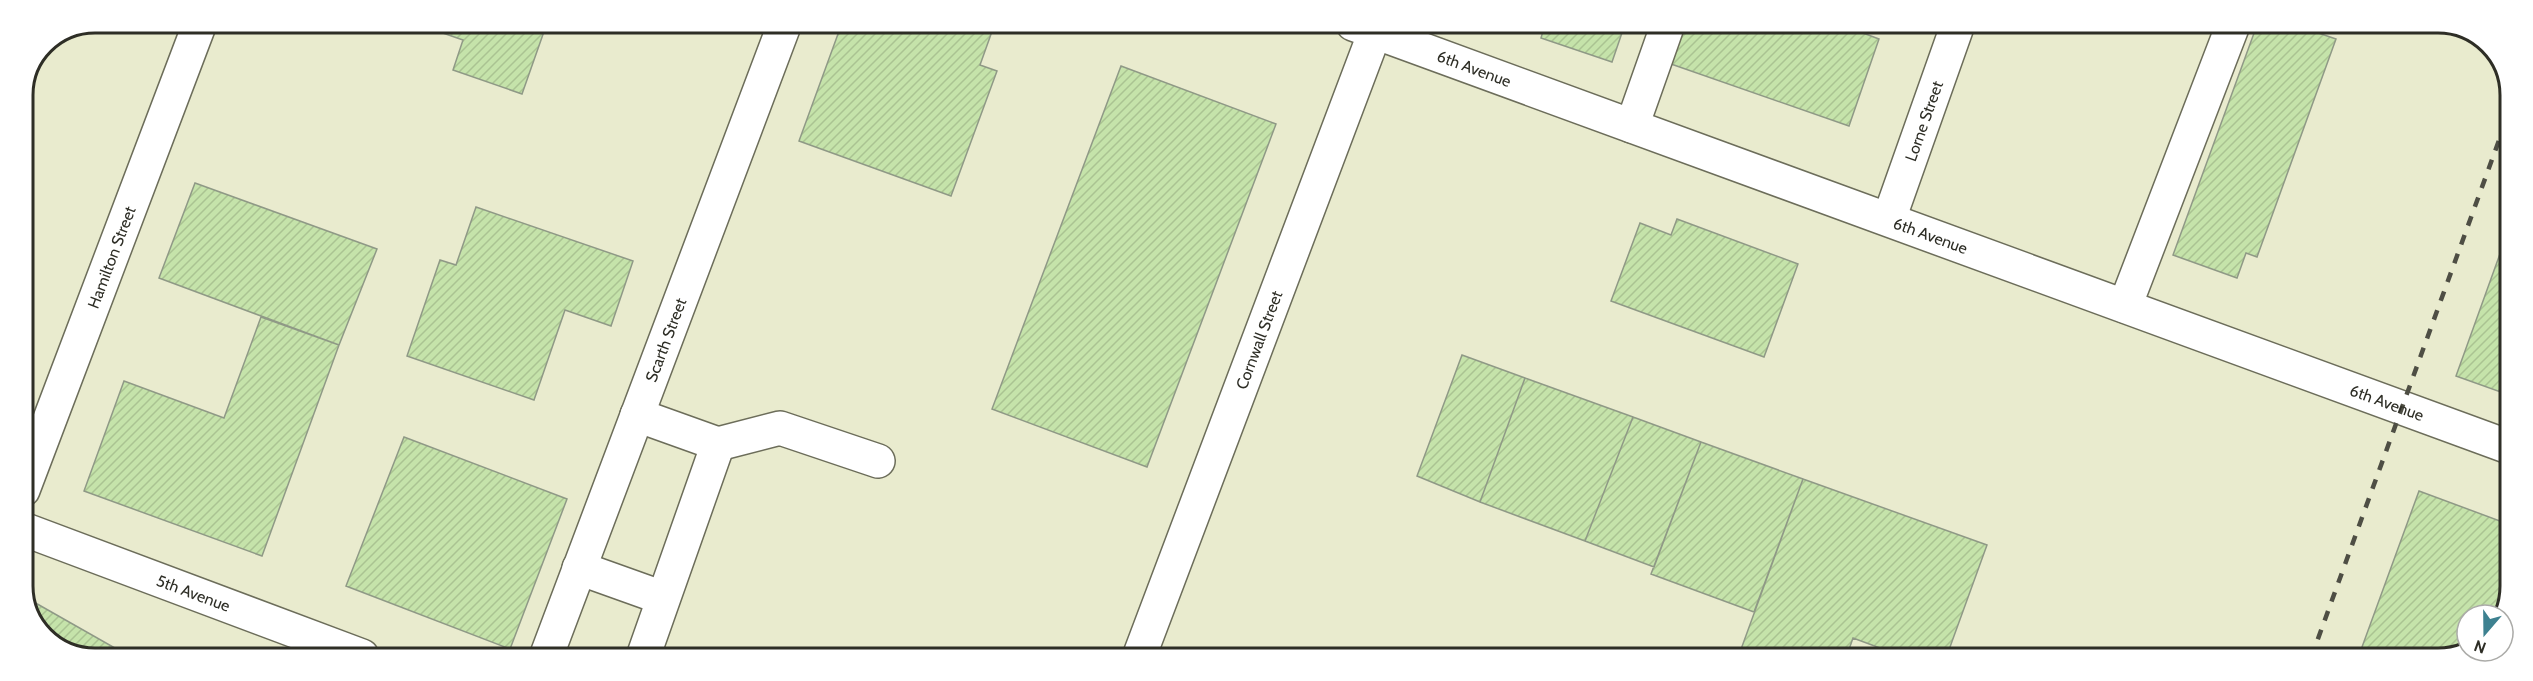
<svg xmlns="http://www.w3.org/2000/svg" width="2533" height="681" font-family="Cabin,sans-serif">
<defs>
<pattern id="building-hatch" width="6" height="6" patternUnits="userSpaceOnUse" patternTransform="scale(1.5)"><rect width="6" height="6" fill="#c5e3aa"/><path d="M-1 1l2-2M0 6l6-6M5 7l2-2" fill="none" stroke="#aac392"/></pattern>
</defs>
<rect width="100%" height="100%" fill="#f4f5df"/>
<path fill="#e9ebce" d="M95,23l2362,2 36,22 17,42 -2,516 -7,10h-34v34l-28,9 -2363,-2 -36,-22 -17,-42v-498l21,-51z"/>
<path fill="url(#building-hatch)" stroke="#8f9986" stroke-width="1.5" d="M414,23h133l-25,71 -69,-24 10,-30z
M842,23h153l-15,42 17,6 -46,125 -152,-55z
M1545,24h80l-13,38 -71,-24z
M1685,24h154l40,15 -30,87 -178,-62z
M2257,25h38l41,14 -79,218 -11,-4 -9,25 -64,-23z
M1121,66l155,58 -129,343 -155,-58z
M195,183l182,66 -38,96 -180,-67z
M476,207l157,54 -22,65 -46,-16 -31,90 -127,-44 33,-96 16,5z
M1677,219l121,45 -34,93 -153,-56 29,-78 31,12z
M2510,226l-1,169 -53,-19z
M261,317l78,28 -77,211 -178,-65 40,-110 100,37z
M1462,355l63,23 -45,124 -63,-26z
M1525,378l108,39 -48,124 -105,-39z
M1633,417l68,25 -47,125 -69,-26z
M404,437l163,62 -57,150 -164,-63z
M1701,442l102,37 -49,133 -103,-38z
M1803,479l184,66 -41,113h-39l-54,-20 -7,20h-91l-15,-6z
M2419,491l89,33v52l-14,39h-27v34l-28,9h-81z
M25,597l104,59h-53l-36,-22z"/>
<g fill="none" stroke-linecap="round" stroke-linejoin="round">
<g stroke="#6c6d5a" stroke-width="36">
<g id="minor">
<path id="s1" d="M1353,24l1156,423"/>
<path d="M1632,126l36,-102"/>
<path id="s2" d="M1889,219l69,-195"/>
<path d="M2125,306l108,-281"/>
<path d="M637,415l81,29 -75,213"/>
<path d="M718,444l62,-16 98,33"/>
<path id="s3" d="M23,490l177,-467"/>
<path id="s4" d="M23,529l339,127"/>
<path d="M579,568l84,30"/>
<path id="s5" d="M546,657l239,-634"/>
<path id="s6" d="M1139,657l239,-633"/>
</g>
</g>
<use href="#minor" stroke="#fff" stroke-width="33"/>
<path stroke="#4e4e44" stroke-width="4.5" stroke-dasharray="10 10" stroke-linecap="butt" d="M2311,658l199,-548"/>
</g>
<g text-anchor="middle" stroke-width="6" stroke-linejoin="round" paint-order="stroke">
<g font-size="16" fill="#2e2e26" stroke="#fff">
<text dy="6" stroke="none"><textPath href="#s1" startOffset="129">6th Avenue</textPath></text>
<text dy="6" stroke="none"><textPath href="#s2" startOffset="104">Lorne Street</textPath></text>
<text dy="6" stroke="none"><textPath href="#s1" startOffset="615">6th Avenue</textPath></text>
<text dy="6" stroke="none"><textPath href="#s3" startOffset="249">Hamilton Street</textPath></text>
<text dy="6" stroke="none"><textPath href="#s5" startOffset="339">Scarth Street</textPath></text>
<text dy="6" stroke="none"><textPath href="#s6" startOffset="339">Cornwall Street</textPath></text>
<text dy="6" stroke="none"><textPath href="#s1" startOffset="1101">6th Avenue</textPath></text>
<text dy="6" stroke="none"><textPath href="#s4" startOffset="182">5th Avenue</textPath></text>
</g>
</g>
<path d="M0 0H2533V681H0ZM95 33H2438A62 62 0 0 1 2500 95V586A62 62 0 0 1 2438 648H95A62 62 0 0 1 33 586V95A62 62 0 0 1 95 33Z" fill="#fff" fill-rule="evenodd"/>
<path fill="none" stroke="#2e2e26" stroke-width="3" d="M95 33H2438A62 62 0 0 1 2500 95V586A62 62 0 0 1 2438 648H95A62 62 0 0 1 33 586V95A62 62 0 0 1 95 33Z"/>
<g transform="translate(2485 633) rotate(200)"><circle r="28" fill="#ffffff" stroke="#ababa8" stroke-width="1.5"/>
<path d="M0-4.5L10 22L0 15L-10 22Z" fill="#3d8190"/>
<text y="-9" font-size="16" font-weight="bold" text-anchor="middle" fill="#2e2e26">N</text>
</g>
</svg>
